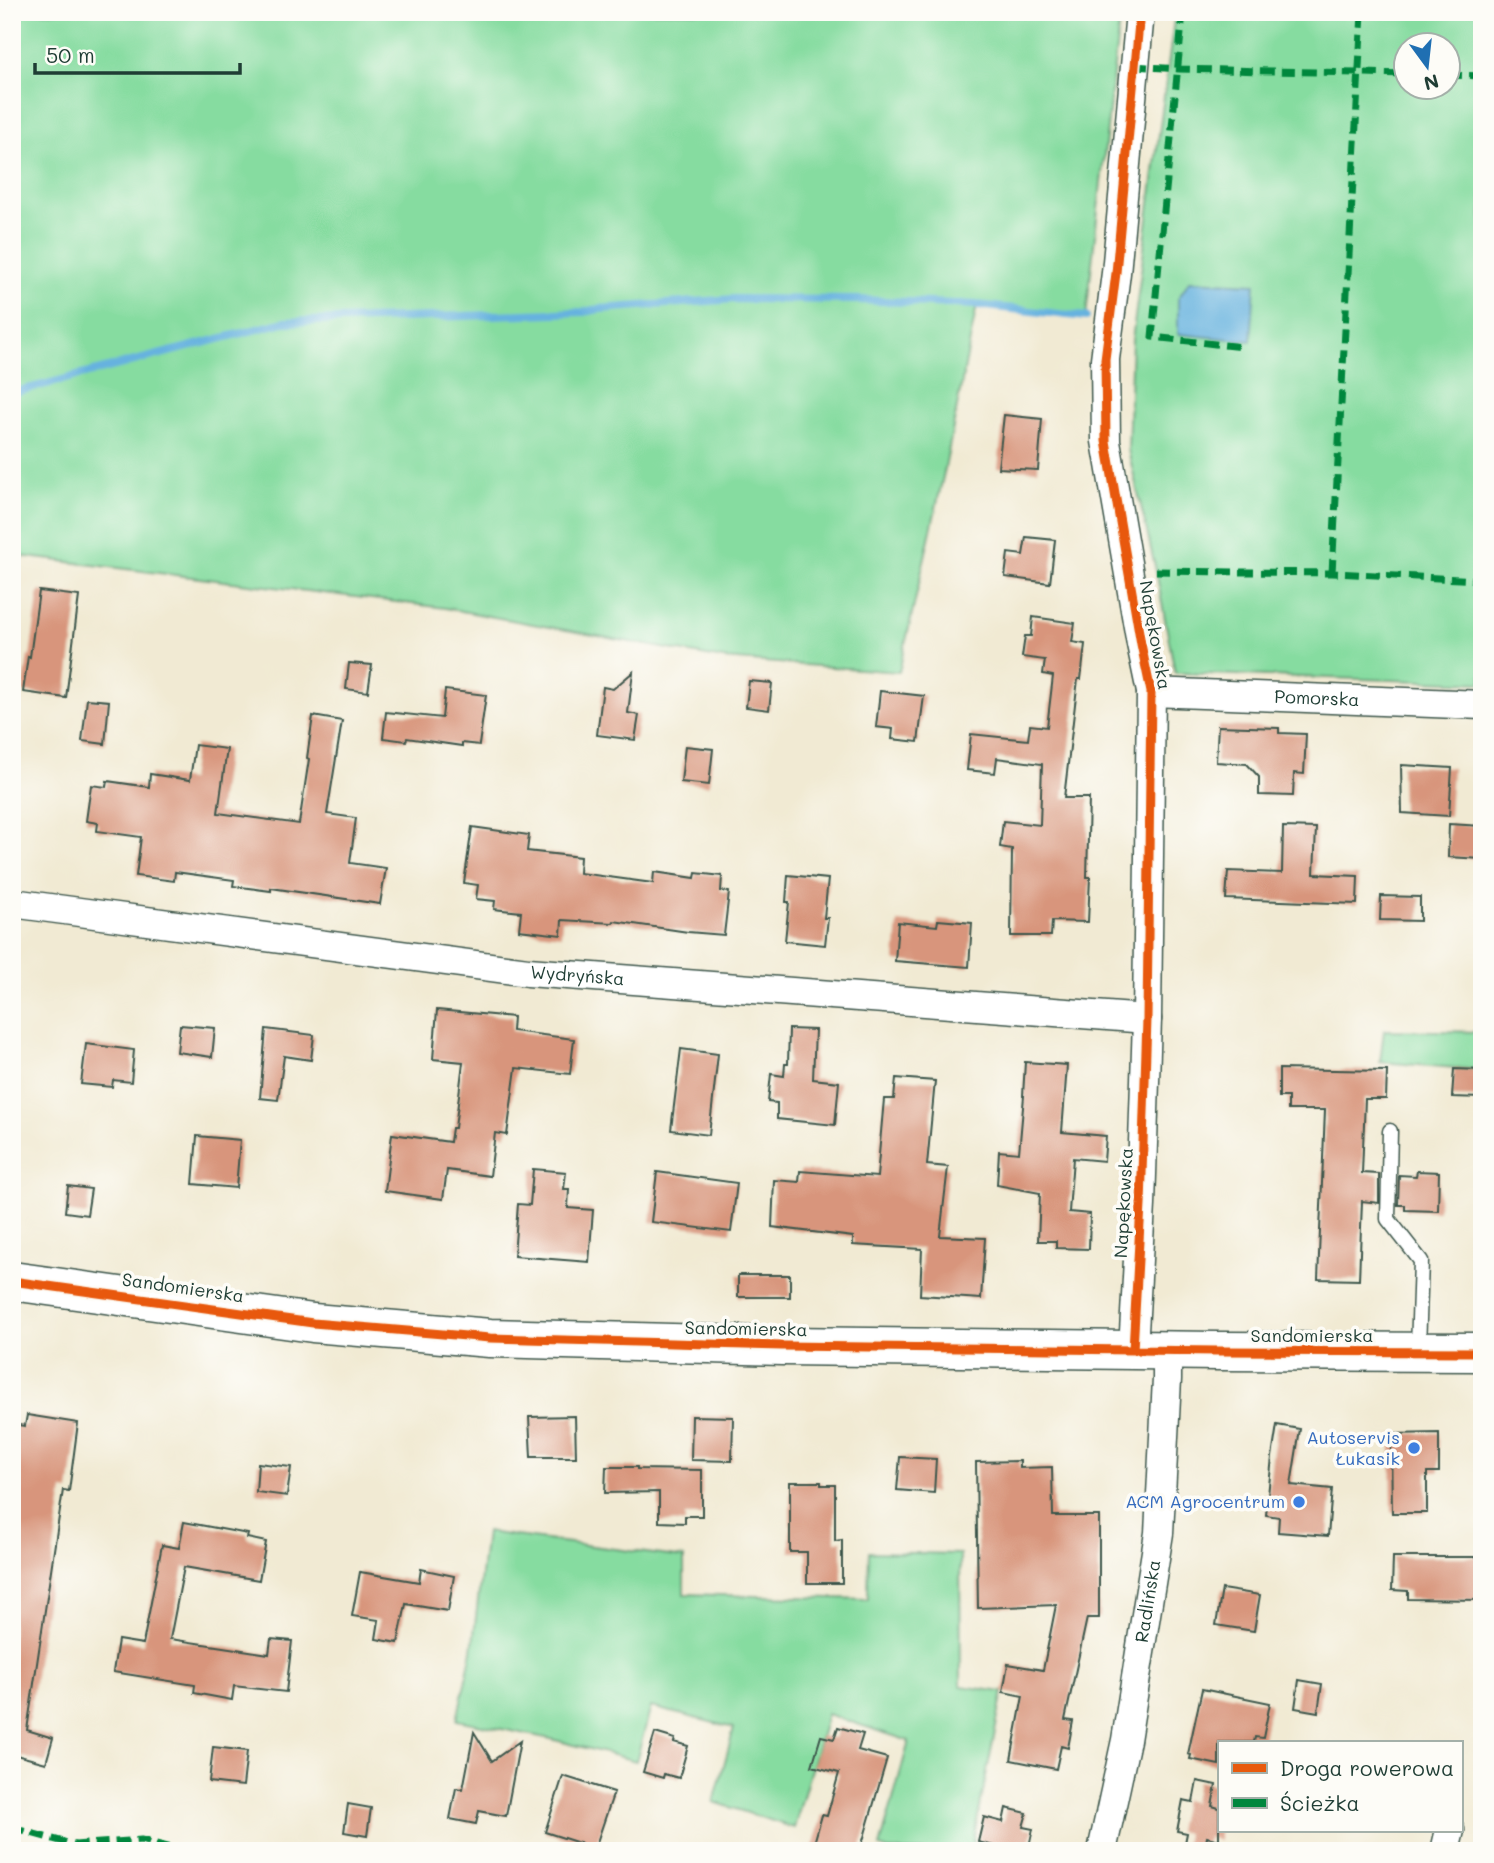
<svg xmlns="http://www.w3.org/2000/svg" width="1494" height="1863" font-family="Mali,sans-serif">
<rect width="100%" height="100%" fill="#fdfcf7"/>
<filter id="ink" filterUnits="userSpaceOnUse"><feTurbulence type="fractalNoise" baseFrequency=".0143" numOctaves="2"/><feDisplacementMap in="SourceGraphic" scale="14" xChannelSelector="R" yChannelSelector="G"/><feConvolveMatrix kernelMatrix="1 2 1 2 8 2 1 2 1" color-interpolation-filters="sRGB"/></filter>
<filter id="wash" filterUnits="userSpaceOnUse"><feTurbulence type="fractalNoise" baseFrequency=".00686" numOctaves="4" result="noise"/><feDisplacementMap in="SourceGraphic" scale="28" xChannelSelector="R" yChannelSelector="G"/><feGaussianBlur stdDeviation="1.57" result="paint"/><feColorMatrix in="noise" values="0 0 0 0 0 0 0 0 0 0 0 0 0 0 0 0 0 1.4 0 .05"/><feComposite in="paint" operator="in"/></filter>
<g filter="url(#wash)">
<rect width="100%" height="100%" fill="#f1ead3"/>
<path fill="#86dca0" stroke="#528c6a" stroke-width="2" fill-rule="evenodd" d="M12,12h1108l-34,305 -109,-12 -32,163 -46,204 -176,-13 -278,-51 -433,-53z
M1175,12h307v671l-307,-10 -19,-102 -28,-121 4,-110zM1406,46h42v42h-42z
M1384,1030l98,2v38l-102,-8z
M486,1532l198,26v36l184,5 1,-47 91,2 1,132 42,6 -32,159h-80l-11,-4 29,-106 -82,-27 -33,114 -80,-26 20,-74 -83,-21 -15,54 -85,-22 -94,-19 15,-69z"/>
<path fill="#66b2df" stroke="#42788a" stroke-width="2" d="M1189,281l66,3 -4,57 -73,-7v-35z"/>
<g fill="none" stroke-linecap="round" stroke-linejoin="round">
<path stroke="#66b2df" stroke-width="8" d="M12,393l272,-71 299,-10 17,-3 135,-10 123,1 119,5 109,12"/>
</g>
<g id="blocks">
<path fill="#d8957c" d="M1004,415l38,4 -4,51 -40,-2z
M1026,537l29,3 -5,43 -45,-6 3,-24 15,2z
M39,591l40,5 -13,102 -43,-6 5,-36 2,1z
M1033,617l42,6 -3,19 13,2 -4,35h-3l-14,119h25l-2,79h3l-2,45 -36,-1 -1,15h-40l1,-87 -12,-2 3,-26 37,4 2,-61 -45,-6 -2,15 -28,-3 4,-36 57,6 2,-15 17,2 6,-51 -10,-2 2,-14 -23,-3 3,-21h6z
M349,663l23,2 -4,27 -22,-3z
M633,672l-5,41 11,2 -4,25 -38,-5 6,-48 10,2z
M749,681l23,2 -3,27 -23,-3z
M445,690l41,5 -7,50 -17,-2v3l-55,-8 -1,3 -23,-3 3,-26 56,6z
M880,691l44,5 -6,46 -26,-3 1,-10 -17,-2z
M87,699l22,2 -4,43 -23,-3z
M313,716l29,5 -15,93 29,4 -6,45 36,5 -6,36 -109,-16v3l-38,-5 1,-6 -59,-8 -1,9 -38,-5 5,-39 -44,-6 1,-8 -12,-2 5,-36 15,2 1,-6 42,6 1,-13 40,6 5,-35 32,4 -9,64 81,11 10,-65 -2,-1z
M1218,726l61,2v5l27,1 -2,40 -10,-1 -1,23 -34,-1v-18l-12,-13 -31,-2z
M685,746l28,3 -4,36 -28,-3z
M1401,765l51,3 -3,48 -47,-3z
M1449,824l33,2v33l-34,-2z
M472,827l57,8 -2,16 53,6 -1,16 74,10 1,-11 41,6 1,-5 26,3 -1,15 8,1 -5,43 -36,-3 -74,-11 -1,2 -51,-3 -1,15 -42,-5 2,-18 -27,-3 1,-8 -19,-2 2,-14 -14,-2z
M1283,827l33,1 -2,46 44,2 -1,28 -131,-5 2,-28 54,2z
M788,875l40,4 -4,39h4l-3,27 -40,-4 4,-39h-3z
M1381,896l39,1v24l-40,-1z
M938,920l34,3 -3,44 -74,-6 3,-39 39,4z
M437,1010l76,7 -1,14 62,8 -4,35 -54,-6 -9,67 -12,-2 -5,43 -43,-6 -4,29 -58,-8 7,-57 58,8 2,-14h3l8,-66 -30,-3z
M180,1025l35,3 -3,29 -35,-5z
M266,1029l48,6 -3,25 -27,-4 -6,44 -18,-2z
M789,1029l26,1 -2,49 26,3 -4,43 -58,-6v-16l-9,-1 3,-28 13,2 1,-12h3z
M86,1044l48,6 -3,32 -18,-2 -1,7 -31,-3z
M681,1049l37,5 -9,81 -38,-5z
M1025,1062l42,3 -5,67 44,4 -2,25 -31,-3 -4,54 21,2 -1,35 -33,-1v-7h-18l2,-48 -43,-8 2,-34 20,2 5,-57h-1z
M1279,1069l108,2 -1,28h-21l-3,74 17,1v29l-17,-2 -3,79 -41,-1 7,-169h-37v-13h-9z
M1454,1069l28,1v28l-30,-1z
M896,1078l39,3 -8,84 21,2 -8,69 45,2 -4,61 -61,-4 2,-46 -69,-4v-8l-81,-10 2,-47 25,2 1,-11 77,6 7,-78h10z
M197,1136l43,4 -4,48 -43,-4z
M533,1169l33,3 -2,17h5l-1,19 25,2 -4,52 -75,-6 4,-52 12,1z
M1417,1171l22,1 -1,39 -33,-1v-5h-7l1,-30 17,1z
M657,1172l80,11 -6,49 -80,-10z
M68,1186l23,3 -4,26 -22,-3z
M738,1275h52v22h-52z
M27,1415l51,8 -9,68 -6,-1 -36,240 26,8 -7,25 -34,-9v-330l13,2z
M575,1416l1,41h-45l-2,-40z
M692,1416l41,1 -1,44 -41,-1z
M1277,1425l23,4 -9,56 41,4 -4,47 -50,-4 1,-15 -13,-2 6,-58z
M1439,1433v39h-12v41h-35l-1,-79z
M900,1457l36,2 -2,34 -37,-3z
M1020,1461v7l32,-1 1,49h46v102h-12l-22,102 8,1 -5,27 -7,-2 -5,23 -45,-9 12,-64 -20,-4 5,-28 35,6 13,-65 -78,3 -2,-146z
M258,1463l33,4 -4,29 -31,-4z
M606,1467h31v2l65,1v46h-17v7l-26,-1v-30l-54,1z
M790,1482h31v3h14v56l7,-1v43h-35v-31h-17z
M184,1522l64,12 -1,4 19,4 -7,38 -75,-13 -14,72 99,15 2,-15 21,2 -6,51 -52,-6 -2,14 -38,-7 1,-8 -82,-13 5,-32 25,4 19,-99 17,3z
M1393,1557h89v43l-74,-1v-8l-16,-1z
M421,1569l33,7 -6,35 -42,-7 -8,39 -22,-4 3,-19 -27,-4 8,-44 59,10z
M1222,1589l38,6 -6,36 -38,-6z
M1299,1680l23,4 -4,28 -23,-4z
M1202,1689l68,14 -7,35 -8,-1 -1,5h-35v23l-29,-6 1,-4 -3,-1z
M838,1727l25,7 -5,16 29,8 -27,93h-43l1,-3 -5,-1 9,-32 5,1 12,-43 -27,-7 9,-30 13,3z
M474,1732l18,29 28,-20 -14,75 -27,-5 -3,13 -26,-5 6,-31 7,1z
M655,1733l20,6 -1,3 14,4 -9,32 -15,-4 -1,4 -20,-6z
M213,1747l34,4 -4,35 -34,-4z
M563,1776l51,16 -19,56 -50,-16z
M1197,1781l19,4 -4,21 7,2v32l-12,-3 -2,10 -20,-4 2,-10 -10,-2 6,-31 10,2z
M348,1804l23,4 -4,28 -23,-4z
M1006,1808l21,5 -4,14 10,2 -5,22h-14l-36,-9 6,-25 19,5z"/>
</g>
</g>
<g filter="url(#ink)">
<use href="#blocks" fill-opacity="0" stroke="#3e574c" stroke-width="2"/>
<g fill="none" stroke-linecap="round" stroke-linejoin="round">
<g stroke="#3e574c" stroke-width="17">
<path id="lane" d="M1390,1131l-2,88 33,42 -3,88"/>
</g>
<g stroke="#3e574c" stroke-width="31">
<g id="street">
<path id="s1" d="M1151,692l331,13"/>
<path id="s2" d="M12,903l516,69 619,47"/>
<path d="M1133,1350l8,-145 6,-186 4,-327 -10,-48 -35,-203 -1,-82 11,-86 24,-261"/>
<path id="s3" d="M1102,1851l24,-111 33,-207 8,-154v-29"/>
<path d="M1445,1851l5,-21"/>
</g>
</g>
<g stroke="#3e574c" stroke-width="41">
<path id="secondary" d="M12,1281l301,42 177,15 292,8 436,5 264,1"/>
</g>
<use href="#lane" stroke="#fff" stroke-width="14"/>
<use href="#street" stroke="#fff" stroke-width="28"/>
<use href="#secondary" stroke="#fff" stroke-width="38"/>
<path stroke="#00873e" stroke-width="7" stroke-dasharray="14 7" stroke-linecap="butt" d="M1183,12l-31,325 91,10
M1134,66l45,3 227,5
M1448,75l34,1
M1156,571l176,2 150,7
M1332,573l30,-561
M12,1828l63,17 66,-5 42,11"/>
<g stroke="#fdfcf7" stroke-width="13">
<path id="cycleway" d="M12,1281l301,42 177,15 292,8 436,5 264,1
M1133,1350l8,-145 6,-186 4,-327 -10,-48 -35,-203 -1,-82 11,-86 24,-261"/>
</g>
<use href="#cycleway" stroke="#e8590c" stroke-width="9"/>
</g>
</g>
<g fill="#3f7fe0" stroke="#fdfcf7" stroke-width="2.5">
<circle cx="1414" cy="1448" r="7"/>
<circle cx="1299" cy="1502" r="7"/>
</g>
<g text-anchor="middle" stroke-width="7" stroke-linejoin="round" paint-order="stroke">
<g font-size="18" fill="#1f3d34" stroke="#fdfcf7">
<text transform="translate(1155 635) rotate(80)" y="6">Napękowska</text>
<text dy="6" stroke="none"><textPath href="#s1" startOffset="166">Pomorska</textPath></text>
<text dy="6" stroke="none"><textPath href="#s2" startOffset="570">Wydryńska</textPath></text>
<text transform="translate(1124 1203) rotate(-87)" y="6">Napękowska</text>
<text transform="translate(183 1288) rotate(8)" y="6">Sandomierska</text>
<text transform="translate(746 1329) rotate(1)" y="6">Sandomierska</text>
<text x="1312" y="1342">Sandomierska</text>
<text dy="6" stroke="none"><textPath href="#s3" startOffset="254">Radlińska</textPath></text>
</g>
<g font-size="18" fill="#366cbe" stroke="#fdfcf7" text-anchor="end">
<text x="1400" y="1444">Autoservis<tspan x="1400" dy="21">Łukasik</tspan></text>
<text x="1285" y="1508">ACM Agrocentrum</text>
</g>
</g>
<rect width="1494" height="1863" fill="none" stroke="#fdfcf7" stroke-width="42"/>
<rect x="1218" y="1741" width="245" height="91" fill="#fdfcf7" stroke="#a4b0a9" stroke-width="2"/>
<rect x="1232" y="1763" width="35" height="10" fill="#e8590c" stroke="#a4b0a9" stroke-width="2"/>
<text x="1280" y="1776" font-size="21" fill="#1f3d34">Droga rowerowa</text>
<rect x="1232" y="1798" width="35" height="10" fill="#00873e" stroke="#a4b0a9" stroke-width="2"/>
<text x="1280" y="1811" font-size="21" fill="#1f3d34">Ścieżka</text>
<g transform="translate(1427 66) rotate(165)"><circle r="33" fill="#fdfcf7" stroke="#a4b0a9" stroke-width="2"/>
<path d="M0-5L12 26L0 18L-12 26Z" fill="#1f6fb2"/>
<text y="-10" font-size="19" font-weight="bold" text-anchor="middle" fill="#1f3d34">N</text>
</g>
<path d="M35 63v10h205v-10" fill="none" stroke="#1f3d34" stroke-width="3.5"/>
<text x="46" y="63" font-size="21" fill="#1f3d34" stroke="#fdfcf7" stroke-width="5" paint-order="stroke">50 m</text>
</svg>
